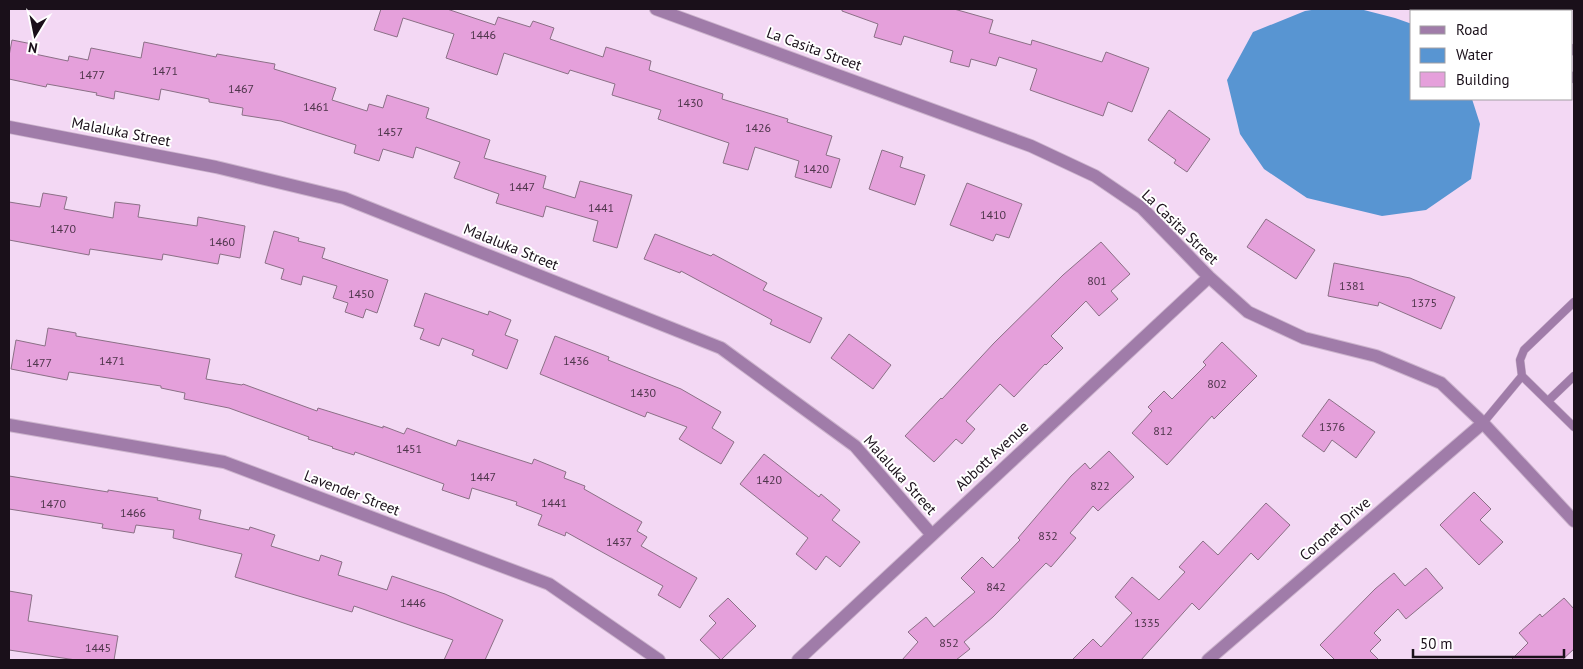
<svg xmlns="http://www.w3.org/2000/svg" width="1583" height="669" font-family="'PT Sans',sans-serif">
<rect width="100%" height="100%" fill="#f3d8f4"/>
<path fill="#5895d2" d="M1318,9h42l35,9 17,6v75h60l8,25 -9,55 -45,31 -44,6 -75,-18 -43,-29 -24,-35 -13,-54 26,-48 52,-21z"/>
<path fill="#e5a0db" stroke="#8b7086" d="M381,9h66l48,16 3,-8 32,10 3,-6 21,7 -4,11 53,18 3,-10 45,14 -2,9 74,24 -1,5 66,20 -1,3 45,14 -6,19 14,4 -9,29 -36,-11 4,-16 -44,-14 -7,23 -25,-7 6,-20 -71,-24 3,-9 -49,-15 3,-11 -45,-14 -2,4 -64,-21 -7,22 -51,-17 8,-24 -51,-16 -6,19 -23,-7z
M842,9h112l39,11 -4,13 42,12 1,-5 70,22 4,-10 43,16 -17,44 -24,-10 -5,14 -73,-26 7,-21 -38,-12 -3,9 -25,-7 -2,8 -19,-5 3,-11 -49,-15 -3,9 -27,-8 4,-13 -36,-13z
M12,40l20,4 -2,9 38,8 1,-5 19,4 3,-12 50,10 3,-16 72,15 1,-3 58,10 -1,5 62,19 -4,12 35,11 2,-7 14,4 4,-13 42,13 -3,10 64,22 -6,18 62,18 -3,12 32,10 5,-17 52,14 -15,53 -24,-7 5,-20 -52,-15 -3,11 -47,-14 3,-9 -45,-16 6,-16 -44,-15 -3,11 -30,-9 -4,12 -25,-8 2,-8 -75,-24 -39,-6 1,-7 -34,-6v-3l-48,-10 -2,11 -44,-9 -1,8 -18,-4 1,-2 -50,-9 -1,3 -37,-8v-23z
M1169,110l41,29 -23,33 -13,-9 2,-3 -28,-20z
M882,150l21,7 -3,10 25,8 -10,30 -46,-16z
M967,183l55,21 -13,34 -13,-4 -3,7 -43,-16z
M43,193l24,4 -3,12 49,9 2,-16 25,3 -2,12 59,9 1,-9 47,9 -5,32 -20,-4 -2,10 -55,-10 -1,6 -72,-11 -1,6 -80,-15v-38l31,5z
M1266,219l49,31 -19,29 -49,-32z
M274,231l25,7 -1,3 27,7 -3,10 66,22 -11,33 -11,-4 -3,9 -18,-6 3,-9 -15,-5 4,-12 -34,-10 -2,9 -20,-6 3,-10 -19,-6z
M655,234l56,22 2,-2 54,29 -4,7 59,28 -12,25 -40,-19 2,-4 -91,-49 -1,2 -36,-14z
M1101,242l29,32 -19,17 7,8 -19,17 -13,-15 -35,35 12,12 -17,17 -1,-1 -31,33 -14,-13 -34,37 9,8 -13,15 -6,-5 -22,23 -29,-26 36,-38 1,1 52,-56 69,-68z
M1334,263l76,15 45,19 -14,32 -62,-27 -1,4 -50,-10z
M425,293l63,22 1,-4 22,9 -6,15 13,5 -11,29 -35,-14 2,-5 -32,-12 -3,8 -19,-7 4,-10 -10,-3z
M48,328l28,5v3l134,23 -4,20 36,6 1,-1 74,27 1,-3 65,20v-2l21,8 3,-6 49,18 2,-6 74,24 2,-5 32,13 -2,6 21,8 -1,3 58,33 -5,9 10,6 -6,9 56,32 -17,30 -22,-13 5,-9 -97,-54 -1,4 -27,-11 4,-10 -26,-10 1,-3 -45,-14 -3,11 -27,-9 2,-6 -89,-32 -1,3 -22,-7 1,-1 -25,-8 1,-2 -80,-29 -45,-9 1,-6 -24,-5v-2l-92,-14 -2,8 -56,-11 5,-29 29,6z
M849,334l42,31 -18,24 -42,-31z
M555,336l54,21 -1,3 73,29 40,23 -9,16 22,14 -13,22 -42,-25 8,-12 -40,-15 -2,5 -105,-43z
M1222,342l35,34 -43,43 -2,-3 -45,49 -35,-32 20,-22 -4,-4 16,-16 8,8 34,-34 -3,-3z
M1329,399l46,33 -19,26 -24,-18 -8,12 -22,-16z
M1109,451l25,26 -36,34 -5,-5 -23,27 6,5 -25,29 -5,-4 -53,54 -29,25 6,7 -14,11h-54l16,-18 -10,-10 18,-15 8,10 41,-35 -14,-14 21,-21 11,11 27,-28 -2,-2 53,-62 14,-13 5,6z
M764,454l55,43 2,-3 19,16 -8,10 28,22 -20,25 -14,-11 -10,14 -20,-16 12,-16 -68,-54z
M9,476l99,16v-2l50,8 -1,2 44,10 -2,9 50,11 1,-3 25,8 -4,11 48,15 2,-6 21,7 -4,13 49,15 5,-14 53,18 58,26 -18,40h-41l9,-20 -99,-34 -2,6 -117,-35 7,-23 -69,-16 1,-8 -38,-5 -2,8 -32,-5 1,-4 -94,-15z
M1474,492l17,17 -11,11 23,22 -24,23 -39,-40z
M1266,503l24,22 -32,35 -7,-7 -52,57 -7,-7 -51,57h-69l21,-21 8,8 31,-34 -17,-16 17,-20 27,23 26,-28 -6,-5 24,-26 15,14z
M1426,568l17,20 -37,31 -8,-10 -24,24 7,7 -11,11 9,9h-44l-15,-15 55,-56 19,-16 11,13z
M9,591l23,4 -4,26 90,15 -4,24h-38l-67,-10z
M728,598l28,28 -35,34 -21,-20 16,-17 -7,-7z
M1564,598l10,11v40l-12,11h-51l17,-17 -9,-10 21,-19 2,3z"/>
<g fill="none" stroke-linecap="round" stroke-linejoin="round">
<g stroke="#ccb4cd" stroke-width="9">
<path id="lane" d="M1572,51l2,-3
M1572,76l2,3
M1522,376l-2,-16 4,-10 50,-48
M1548,401l26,-25
M1483,423l39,-47 52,51"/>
</g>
<g stroke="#ccb4cd" stroke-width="14">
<path id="street" d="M656,9l375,137 64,30 47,32 67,69 39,35 56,26 72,18 65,27 42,40 91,98
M9,127l207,40 128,31 377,150 134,98 77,89
M9,425l215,37 325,122 110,76
M798,660l411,-383
M1208,660l275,-237"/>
</g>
<use href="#lane" stroke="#a07ca9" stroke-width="8"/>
<use href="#street" stroke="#a07ca9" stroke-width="12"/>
</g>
<g text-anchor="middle" stroke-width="4" stroke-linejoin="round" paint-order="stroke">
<g font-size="12" fill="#4d344a">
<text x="483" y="39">1446</text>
<text x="165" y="75">1471</text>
<text x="92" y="79">1477</text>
<text x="241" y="93">1467</text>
<text x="690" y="107">1430</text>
<text x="316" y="111">1461</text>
<text x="758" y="132">1426</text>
<text x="390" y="136">1457</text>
<text x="816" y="173">1420</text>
<text x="522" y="191">1447</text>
<text x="601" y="212">1441</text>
<text x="993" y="219">1410</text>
<text x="63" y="233">1470</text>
<text x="222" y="246">1460</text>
<text x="1097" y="285">801</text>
<text x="1352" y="290">1381</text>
<text x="361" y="298">1450</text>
<text x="1424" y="307">1375</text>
<text x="112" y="365">1471</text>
<text x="576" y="365">1436</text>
<text x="39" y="367">1477</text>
<text x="1217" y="388">802</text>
<text x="643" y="397">1430</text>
<text x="1332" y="431">1376</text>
<text x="1163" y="435">812</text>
<text x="409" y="453">1451</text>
<text x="483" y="481">1447</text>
<text x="769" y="484">1420</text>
<text x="1100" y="490">822</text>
<text x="554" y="507">1441</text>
<text x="53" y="508">1470</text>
<text x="133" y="517">1466</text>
<text x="1048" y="540">832</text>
<text x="619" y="546">1437</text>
<text x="996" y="591">842</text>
<text x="413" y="607">1446</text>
<text x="1147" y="627">1335</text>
<text x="949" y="647">852</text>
<text x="98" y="652">1445</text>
</g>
<g font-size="15" fill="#1a101a" stroke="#fff">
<text transform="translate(814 49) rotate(20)" y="5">La Casita Street</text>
<text transform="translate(121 132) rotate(11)" y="5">Malaluka Street</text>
<text transform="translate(1180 227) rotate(44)" y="5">La Casita Street</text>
<text transform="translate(511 247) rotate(22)" y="5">Malaluka Street</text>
<text transform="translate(992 456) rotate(-43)" y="5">Abbott Avenue</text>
<text transform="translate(900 475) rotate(48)" y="5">Malaluka Street</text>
<text transform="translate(352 493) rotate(21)" y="5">Lavender Street</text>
<text transform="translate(1335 529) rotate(-41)" y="5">Coronet Drive</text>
</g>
</g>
<rect width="1583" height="669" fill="none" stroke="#1a101a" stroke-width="20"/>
<rect x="1410" y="10" width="162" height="90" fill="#ffffff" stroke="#a39fa3"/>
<rect x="1420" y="26" width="25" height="8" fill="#a07ca9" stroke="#a39fa3"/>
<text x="1456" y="35" font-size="15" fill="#1a101a">Road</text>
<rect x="1420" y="48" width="25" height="15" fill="#5895d2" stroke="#a39fa3"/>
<text x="1456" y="60" font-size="15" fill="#1a101a">Water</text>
<rect x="1420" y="72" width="25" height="15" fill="#e5a0db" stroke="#a39fa3"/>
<text x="1456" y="85" font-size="15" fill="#1a101a">Building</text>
<g transform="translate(35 35) rotate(190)" stroke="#ffffff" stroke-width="4" paint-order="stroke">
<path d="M0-4L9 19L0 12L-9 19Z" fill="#1a101a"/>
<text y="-8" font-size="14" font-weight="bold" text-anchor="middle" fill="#1a101a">N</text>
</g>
<path d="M1413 649v8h151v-8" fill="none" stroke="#1a101a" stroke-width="2.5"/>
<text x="1420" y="649" font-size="15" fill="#1a101a" stroke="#ffffff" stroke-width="4" paint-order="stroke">50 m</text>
</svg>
